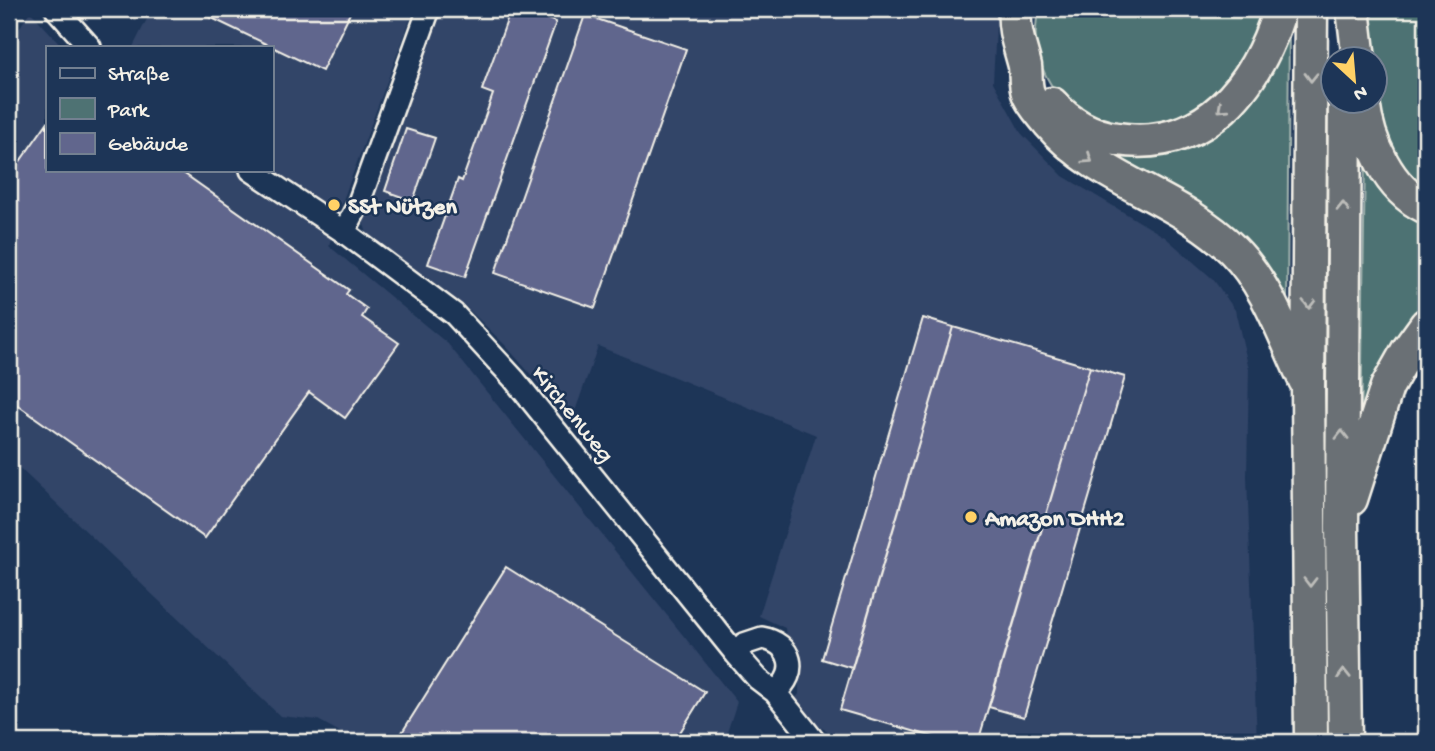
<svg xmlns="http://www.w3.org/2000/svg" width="1435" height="751" font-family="'Gochi Hand',sans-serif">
<rect width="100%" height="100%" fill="#1d3557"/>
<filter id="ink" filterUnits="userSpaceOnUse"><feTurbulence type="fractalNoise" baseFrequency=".0143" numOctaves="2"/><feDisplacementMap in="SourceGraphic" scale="14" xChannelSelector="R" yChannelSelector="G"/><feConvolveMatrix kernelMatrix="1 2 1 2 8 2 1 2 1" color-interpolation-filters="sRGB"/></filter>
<g filter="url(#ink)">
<path fill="#314467" d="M152,9h262l-75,202 -10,35 119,98 289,358 -13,40h-366l-40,-22 -38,-4 -271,-258v-413l21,-34 33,36h-16v123h224v-123h-138z
M434,9h563l-4,73 28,51 42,43 102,61 48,42 22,31 14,59 -2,107 10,266h-418l-8,-9 -22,-12 -18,-18 8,-9v-12l-7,-2 -7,-52 -26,-12 57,-181 -218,-89 -25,71 -19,-16 -49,-56 -41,-40 -88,-60 -8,-9 -4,-11 -1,-18z"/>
<path fill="#4e7273" stroke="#a1b2ae" stroke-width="2" d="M1039,9h231l-43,80 -55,41c-22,-2 -47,-2 -69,-6 -7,-1 -14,-6 -20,-10 -37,-20 -55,-64 -44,-105z
M1371,9h55v186l-28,-25 -22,-68v-42l-4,-1z
M1289,21l-2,293 -209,-178 93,13z
M1365,153l61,66v90l-34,42 -31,90z"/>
<path fill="#61668d" stroke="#f4f1e8" stroke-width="2" d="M193,9h159l-30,62z
M511,9h9l36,13 -91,255 -37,-13 30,-85 4,2 31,-87 -11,-4z
M585,15l101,34 -91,259 -100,-35z
M47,123v47h132l170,120 -3,4 21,15 -5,8 37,26 -54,75 -36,-26 -104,146 -196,-139v-222z
M406,129l29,9 -22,63 -28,-10z
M923,318l30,9 -101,341 -30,-9z
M953,327l137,40 -112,375h-27l-111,-32z
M1090,367l35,10 -101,340 -35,-10z
M506,567l199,125 -31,50h-278z"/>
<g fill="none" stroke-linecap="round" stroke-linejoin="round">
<g stroke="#f4f1e8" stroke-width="26">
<path id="minor" d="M56,9l34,38
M251,170l93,62 110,82 60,65 222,275
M344,232l14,-27 71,-196
M762,638c30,5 38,35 13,54l-17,-13 -22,-25 8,-10z
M775,692l40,50"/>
</g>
<g stroke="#f4f1e8" stroke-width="37">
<path id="highway" d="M1015,9c-2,21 5,37 10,57 1,9 0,19 3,27 4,11 14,21 21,30 50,59 130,73 184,127 35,35 51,86 72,130
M1311,9l-3,379 3,354
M1353,9l6,51
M1345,102l-3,425 3,215
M1363,102c5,40 25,87 63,105
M1052,104c16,19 40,32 65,35 88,13 140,-53 163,-130
M1351,499l36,-112 21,-37 18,-25"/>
</g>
<use href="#minor" stroke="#1d3557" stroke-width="21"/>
<use href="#highway" stroke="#6a7074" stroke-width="32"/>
</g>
<defs><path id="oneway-chevron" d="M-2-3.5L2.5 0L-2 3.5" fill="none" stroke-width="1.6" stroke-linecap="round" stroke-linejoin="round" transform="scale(1.75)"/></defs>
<g stroke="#bdbdba">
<use href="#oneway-chevron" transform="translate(1311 77) rotate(91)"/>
<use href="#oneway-chevron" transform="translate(1222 108) rotate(137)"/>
<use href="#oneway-chevron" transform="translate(1088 159) rotate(34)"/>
<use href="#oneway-chevron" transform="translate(1343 207) rotate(-89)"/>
<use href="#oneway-chevron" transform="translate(1309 304) rotate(90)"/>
<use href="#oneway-chevron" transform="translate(1342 435) rotate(-90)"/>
<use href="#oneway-chevron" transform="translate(1310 582) rotate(90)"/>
<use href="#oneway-chevron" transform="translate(1344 674) rotate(-91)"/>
</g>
</g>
<g fill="#ffd166" stroke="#1d3557" stroke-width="2.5">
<circle cx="334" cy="205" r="7"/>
<circle cx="971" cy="517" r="7"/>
</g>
<g text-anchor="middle" stroke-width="5" stroke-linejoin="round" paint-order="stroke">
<g font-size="24" font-weight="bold" fill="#f4f1e8" stroke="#1d3557" text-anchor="start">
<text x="348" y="213">SSt Nützen</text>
<text x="985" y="525">Amazon DHH2</text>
</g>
<g font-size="24" fill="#f4f1e8" stroke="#1d3557">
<text transform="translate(574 413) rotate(51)" y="8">Kirchenweg</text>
</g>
</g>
<rect width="1435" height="751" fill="none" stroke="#1d3557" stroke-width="35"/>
<rect x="18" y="18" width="1400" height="716" fill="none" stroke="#f4f1e8" stroke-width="2.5" filter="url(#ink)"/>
<rect x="46" y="46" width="228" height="126" fill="#1d3557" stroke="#738091" stroke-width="2"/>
<rect x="60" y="68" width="35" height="10" fill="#1d3557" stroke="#738091" stroke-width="2"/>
<text x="108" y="80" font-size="21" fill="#f4f1e8">Straße</text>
<rect x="60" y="98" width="35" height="21" fill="#4e7273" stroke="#738091" stroke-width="2"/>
<text x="108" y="116" font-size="21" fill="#f4f1e8">Park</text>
<rect x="60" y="133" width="35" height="21" fill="#61668d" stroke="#738091" stroke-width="2"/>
<text x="108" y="150" font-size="21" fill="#f4f1e8">Gebäude</text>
<g transform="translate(1354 80) rotate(154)"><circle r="33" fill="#1d3557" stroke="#738091" stroke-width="2"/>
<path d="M0-5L12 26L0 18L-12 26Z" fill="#ffd166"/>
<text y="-10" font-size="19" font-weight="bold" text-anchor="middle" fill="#f4f1e8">N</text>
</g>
</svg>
